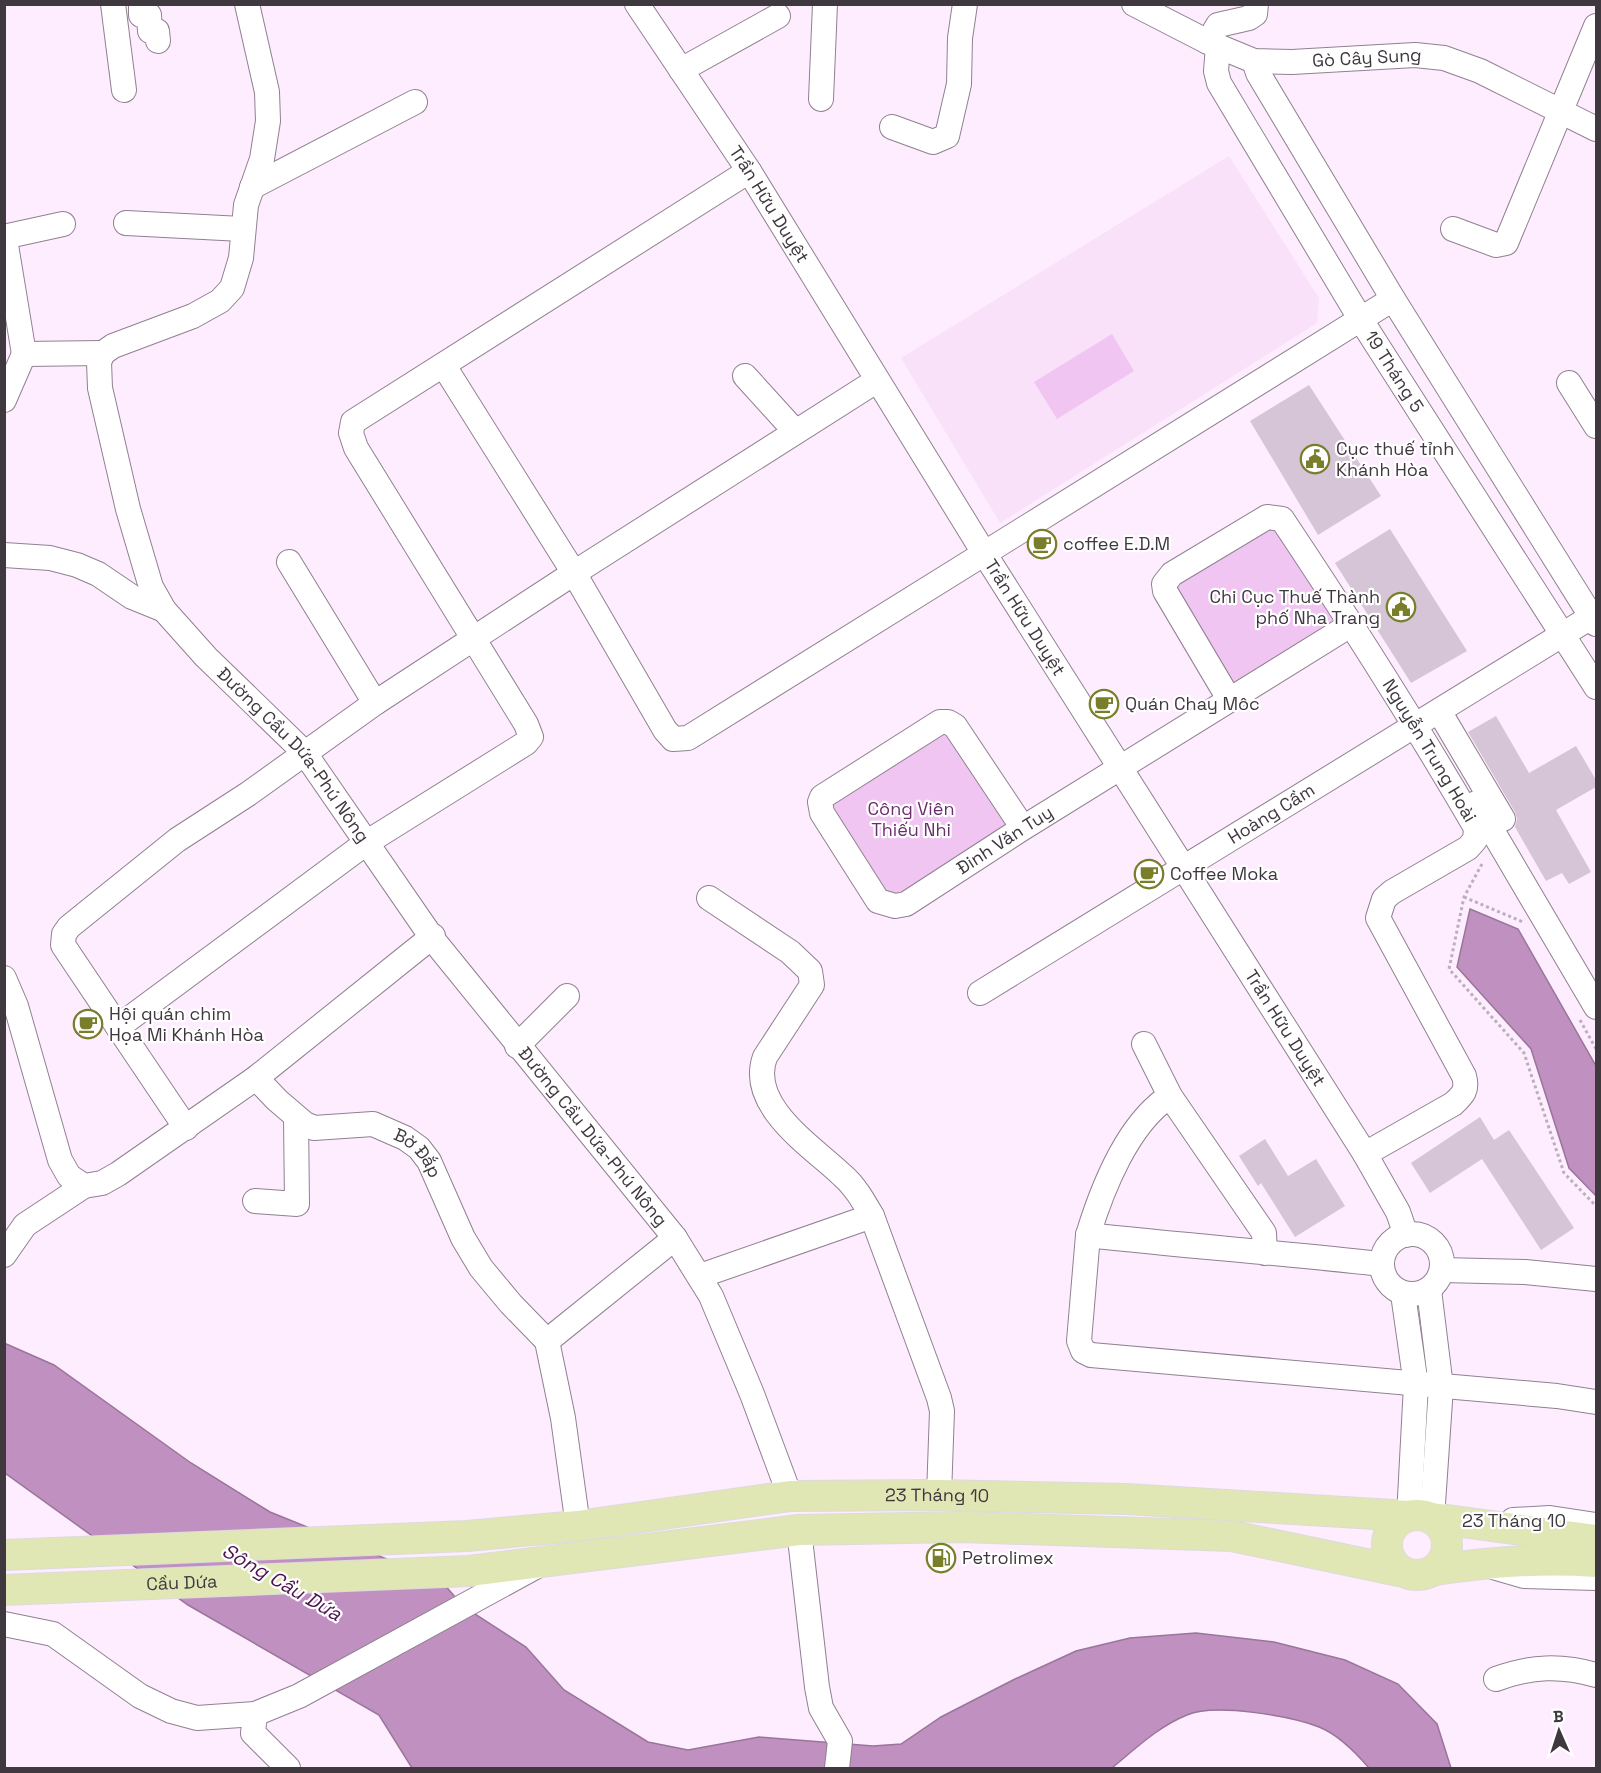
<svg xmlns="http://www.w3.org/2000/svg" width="1601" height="1773" font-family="'Space Grotesk',sans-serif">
<rect width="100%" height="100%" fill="#feedfe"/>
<path fill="#f8e1f9" d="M1229,156l90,142 -2,25 -317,200 -99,-165z"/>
<path fill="#f1c5f2" d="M1112,334l22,37 -77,48 -23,-37z
M1276,525l63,100 -107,64 -61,-101z
M951,730l55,91 -5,13 -100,64 -17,-3 -52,-78 1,-19z"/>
<path fill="#bf90c0" stroke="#997699" stroke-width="1.5" d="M1470,909l48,20 78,137v130l-27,-28 -38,-119 -74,-82z
M4,1343l50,22 137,98 79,49 171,69 23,26 62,40 38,43 84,52 40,8 71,-13 114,9 28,-2 40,-27 72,-37 63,-29 54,-13 66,-5 78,9 71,18 53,24 39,40 14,44h-82c-12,-14 -32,-34 -50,-41 -28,-11 -104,-24 -132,-12 -28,11 -52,34 -75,53h-700l-33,-53 -191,-110 -183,-132z"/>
<path fill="#d6c5d6" d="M1309,385l72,111 -63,39 -68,-114z
M1390,529l77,122 -56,32 -76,-120z
M1496,716l33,57 47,-27 20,34v7l-40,23 35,62 -22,12 -7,-11 -16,8 -31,-54 2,-8 -2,-7 -47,-80z
M1480,1117l14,23 15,-10 65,98 -33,22 -59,-91 -52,34 -19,-30z
M1265,1139l23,37 28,-17 29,47 -50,31 -34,-54 -3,3 -19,-30z"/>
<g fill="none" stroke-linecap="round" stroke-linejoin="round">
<g stroke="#908090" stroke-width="26">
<g id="minor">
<path d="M113,4l11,86"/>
<path d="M141,4v11h8l1,16h7l1,10"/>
<path id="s1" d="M247,4l20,88 1,29 -6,38 -16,46 -5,53 -9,30 -12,13 -27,15 -80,30 -10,7 -4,9 1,26 28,121 23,78 13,23 42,47 98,95 131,190 240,296 36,58 41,98 38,102"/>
<path id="s2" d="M637,4l112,167 235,382 381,601 33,58 8,23"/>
<path id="s3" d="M1134,4l74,38 46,19 38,1 123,-7 29,3 36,13 116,58"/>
<path d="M1208,42l10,-17 31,-7 6,-4 1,-10"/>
<path id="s4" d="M1218,46l-2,25 3,12 142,237 235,367"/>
<path d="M1254,61l4,12 135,226 203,325"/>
<path d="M681,70l97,-54"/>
<path d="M821,99l4,-95"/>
<path d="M892,127l41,15 14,-6 12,-52 1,-46 5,-34"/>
<path d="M252,187l163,-85"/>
<path d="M126,223l116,6"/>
<path d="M1453,229l43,16 10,-2 90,-217"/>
<path d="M4,245l4,-9 55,-12"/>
<path d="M6,245l18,109"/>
<path d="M444,366l130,207 302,-192"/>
<path d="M745,376l49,54"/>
<path d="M1569,383l27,43"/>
<path d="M4,400l20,-46 79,-1"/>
<path d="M4,555l46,3 27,7 21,9 34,23 32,13"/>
<path d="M289,562l86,141"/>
<path id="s5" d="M1229,699l-64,-108 -1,-7 8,-10 95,-57 15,2c68,102 133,204 194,309l-1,12 -7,8 -76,44 -8,7 -6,19 86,158c4,14 -1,19 -11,28l-88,50"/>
<path d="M1439,711l64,108"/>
<path d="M1476,803l120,204"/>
<path id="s6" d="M1023,828l-68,-102 -7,-4h-8l-118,75 -2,5 2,11 56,88 17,5 11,-2 117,-76 329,-204"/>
<path d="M709,898l81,54 20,19 2,14 -47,72c-18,49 48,90 77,118 13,11 22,27 30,41"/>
<path id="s7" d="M433,936l-177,142 21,22 28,24 9,4 59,-4 32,14 14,10 10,13 34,77 18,30 30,36 36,37 16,77 15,108"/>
<path d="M4,978l12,28 44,154 9,16 15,10 18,-3 16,-9 138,-96"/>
<path id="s8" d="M980,993l616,-379"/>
<path d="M118,1027l-55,-82 1,-11 5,-7 108,-87 71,-46 127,-91 199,-130 91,157 8,9 15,-1 705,-439"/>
<path d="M1144,1044l26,52"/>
<path d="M517,1046l50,-50"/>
<path d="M186,1128l-68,-101 248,-184 160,-100 5,-6 -5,-13 -170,-276 -5,-15 2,-11 396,-251"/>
<path d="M255,1201l42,3 -1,-87"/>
<circle cx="1412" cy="1264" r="30"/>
<path d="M1088,1235l-9,106 4,10 8,4 466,41 39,6"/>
<path d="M1265,1253l-1,-20 -94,-137c-42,27 -68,93 -82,139 98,11 196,18 293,29"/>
<path d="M4,1255l21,-30 59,-39"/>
<path d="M1442,1270l83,2 71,7"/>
<path d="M700,1276l172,-60 67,182 3,13 -3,84"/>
<path d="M1429,1290l12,97 -9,131"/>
<path d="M1403,1294l13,91 -7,131"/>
<path d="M547,1341l128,-103"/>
<path d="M1513,1520l37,-2 46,7"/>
<path d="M799,1530l18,157 4,21 19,33 -3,27"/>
<path d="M1493,1567l31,9 72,2"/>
<path d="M4,1624l49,10 87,62 31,15 26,7 58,-4 44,-18 238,-130"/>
<path d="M1496,1679c35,-13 65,-14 100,-4"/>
<path d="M255,1714l-2,19 35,35"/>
</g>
</g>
<g stroke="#dcdbdc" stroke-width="32">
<g id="major">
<circle cx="1417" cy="1545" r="30"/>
<path d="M1432,1518l164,22"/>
<path id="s9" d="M4,1555l463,-19 111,-10 212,-30 149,-1 187,4 283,17"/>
<path d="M1435,1570c54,-8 108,-12 161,-8"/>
<path id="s10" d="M4,1590l465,-19 330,-41 163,-3 270,9 167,35"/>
</g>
</g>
<path stroke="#bcaebc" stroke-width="3" stroke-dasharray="3 3" stroke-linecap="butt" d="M1482,864l-18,33 -15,72 75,84 40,120 32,33
M1464,897l59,25
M1580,1020l16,29"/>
<use href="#minor" stroke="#fff" stroke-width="24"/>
<use href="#major" stroke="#e1e6b5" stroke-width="30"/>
</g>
<defs>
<g id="civic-ring" transform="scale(1.5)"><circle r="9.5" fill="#fff" stroke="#787e29" stroke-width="1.5"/><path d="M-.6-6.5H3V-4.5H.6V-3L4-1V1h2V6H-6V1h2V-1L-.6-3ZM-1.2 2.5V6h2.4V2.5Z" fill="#787e29"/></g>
<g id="cafe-ring" transform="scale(1.5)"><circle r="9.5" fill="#fff" stroke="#787e29" stroke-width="1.5"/><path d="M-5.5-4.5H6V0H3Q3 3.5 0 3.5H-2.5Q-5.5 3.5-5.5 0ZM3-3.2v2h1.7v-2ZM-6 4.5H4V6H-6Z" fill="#787e29"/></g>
<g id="fuel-ring" transform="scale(1.5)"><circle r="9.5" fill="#fff" stroke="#787e29" stroke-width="1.5"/><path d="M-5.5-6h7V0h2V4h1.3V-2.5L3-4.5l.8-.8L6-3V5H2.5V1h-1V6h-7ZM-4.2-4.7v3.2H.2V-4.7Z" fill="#787e29"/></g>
</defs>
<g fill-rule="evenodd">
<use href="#civic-ring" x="1315" y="459"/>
<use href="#cafe-ring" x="1042" y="544"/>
<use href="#civic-ring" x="1401" y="607"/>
<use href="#cafe-ring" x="1104" y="704"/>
<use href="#cafe-ring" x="1149" y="874"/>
<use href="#cafe-ring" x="88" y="1024"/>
<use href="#fuel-ring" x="941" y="1558"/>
</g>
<g text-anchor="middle" stroke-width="4.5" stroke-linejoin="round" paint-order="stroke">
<g font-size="18" fill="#3f383f" stroke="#fff">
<text dy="6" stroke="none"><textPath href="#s3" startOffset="246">Gò Cây Sung</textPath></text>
<text dy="6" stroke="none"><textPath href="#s2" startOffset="240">Trần Hữu Duyệt</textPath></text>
<text dy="6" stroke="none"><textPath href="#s4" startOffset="375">19 Tháng 5</textPath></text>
<text dy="6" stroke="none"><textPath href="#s2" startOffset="726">Trần Hữu Duyệt</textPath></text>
<text dy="6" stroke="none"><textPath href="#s5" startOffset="546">Nguyễn Trung Hoài</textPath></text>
<text dy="6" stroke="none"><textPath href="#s1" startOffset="900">Đường Cầu Dứa-Phú Nông</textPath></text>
<text dy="6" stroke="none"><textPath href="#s8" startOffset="342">Hoàng Cầm</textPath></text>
<text dy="6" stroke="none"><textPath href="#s6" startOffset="546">Đinh Văn Tuy</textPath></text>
<text dy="6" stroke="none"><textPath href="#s2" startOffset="1212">Trần Hữu Duyệt</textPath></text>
<text dy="6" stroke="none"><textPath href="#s1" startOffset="1386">Đường Cầu Dứa-Phú Nông</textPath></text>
<text dy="6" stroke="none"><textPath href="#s7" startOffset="418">Bờ Đắp</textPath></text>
<text dy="6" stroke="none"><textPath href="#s9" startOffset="936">23 Tháng 10</textPath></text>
<text x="1514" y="1527">23 Tháng 10</text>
<text dy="6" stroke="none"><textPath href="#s10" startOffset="178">Cầu Dứa</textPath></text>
</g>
<g font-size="18" fill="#3f383f" stroke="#fff" text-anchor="start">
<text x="1336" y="455">Cục thuế tỉnh<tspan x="1336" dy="21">Khánh Hòa</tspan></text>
<text x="1063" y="550">coffee E.D.M</text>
<text x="1380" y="603" text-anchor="end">Chi Cục Thuế Thành<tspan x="1380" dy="21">phố Nha Trang</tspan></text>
<text x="1125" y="710">Quán Chay Môc</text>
<text x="1170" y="880">Coffee Moka</text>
<text x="109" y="1020">Hội quán chim<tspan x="109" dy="21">Họa Mi Khánh Hòa</tspan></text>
<text x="962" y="1564">Petrolimex</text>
</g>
<g font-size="18" fill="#692f6c" stroke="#fff">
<text x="911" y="815">Công Viên<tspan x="911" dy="21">Thiếu Nhi</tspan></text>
</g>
<g font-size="20" font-style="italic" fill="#4d1451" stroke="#fff">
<text transform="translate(282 1582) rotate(30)" y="7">Sông Cầu Dứa</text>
</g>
</g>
<rect width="1601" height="1773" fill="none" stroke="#3f383f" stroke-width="12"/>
<g transform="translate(1559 1731) rotate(357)" stroke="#ffffff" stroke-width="4.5" paint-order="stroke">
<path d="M0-4.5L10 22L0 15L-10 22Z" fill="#3f383f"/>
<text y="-9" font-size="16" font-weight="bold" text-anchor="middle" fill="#3f383f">B</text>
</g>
</svg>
